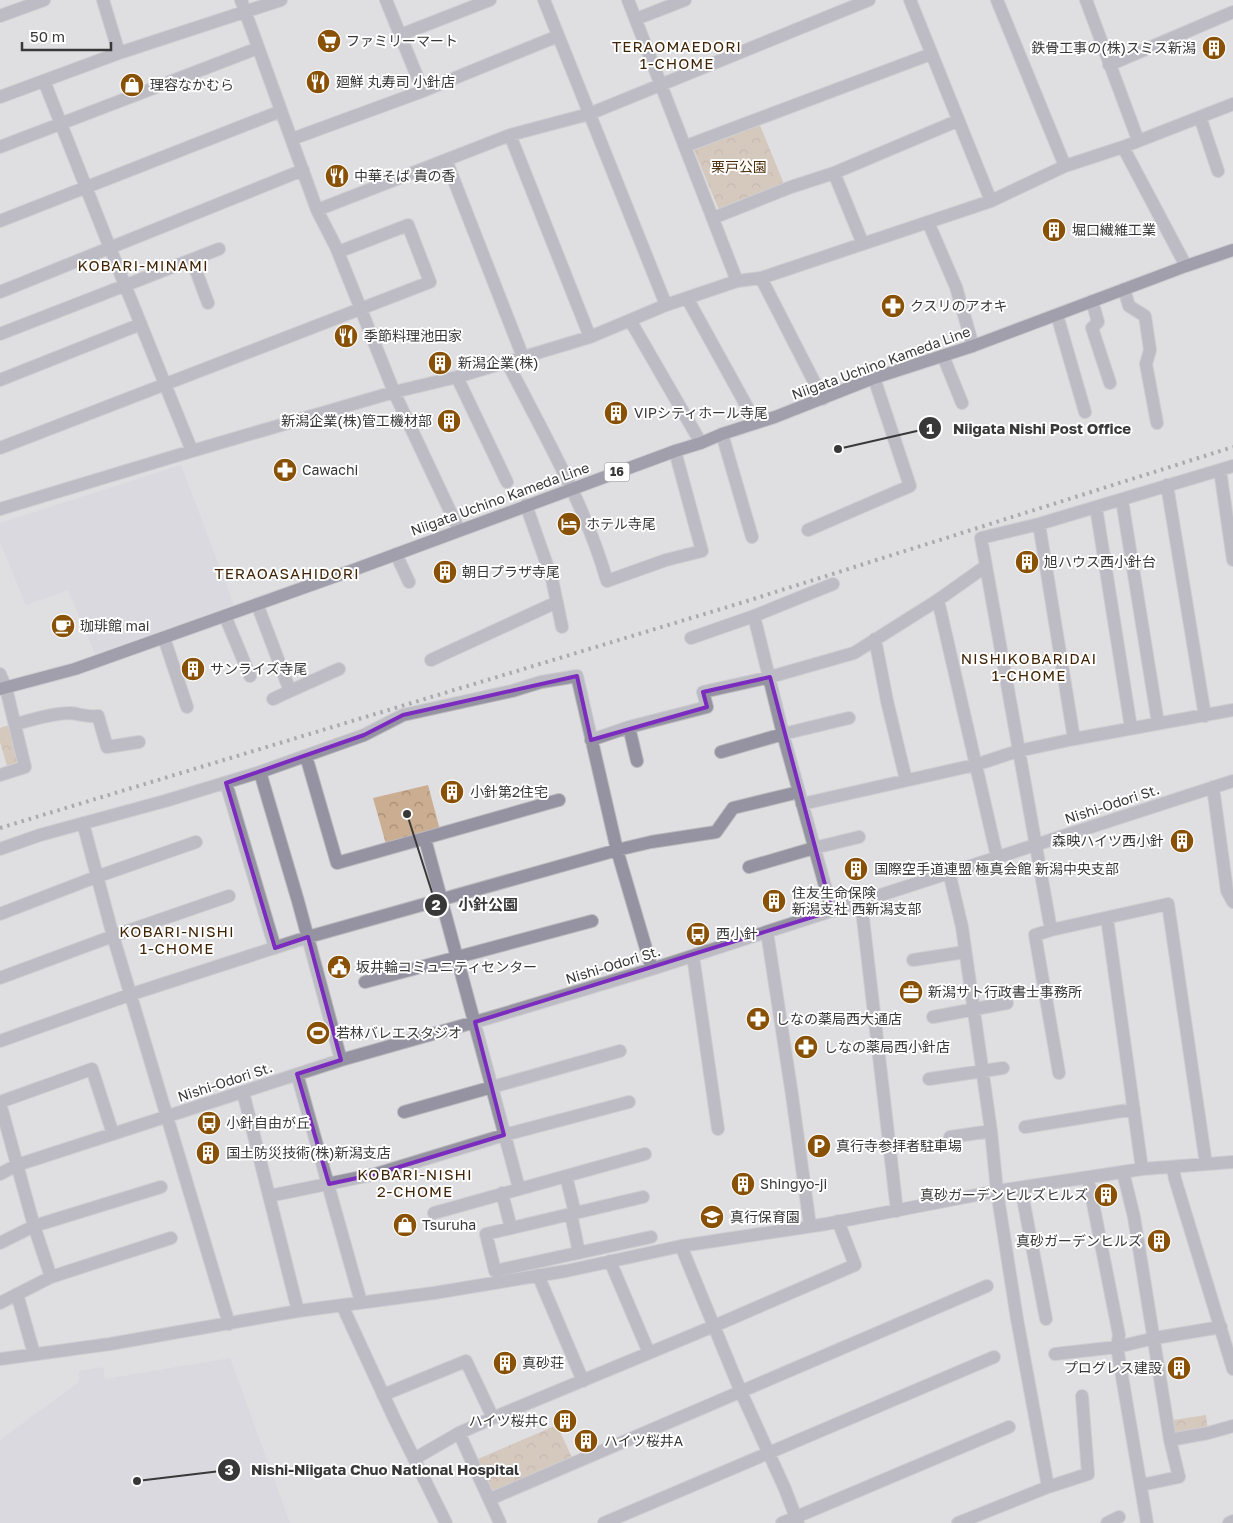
<svg xmlns="http://www.w3.org/2000/svg" width="1233" height="1523" font-family="'Golos Text','Noto Sans JP',sans-serif">
<defs>
<pattern id="park-crowns" width="20" height="18" patternUnits="userSpaceOnUse" patternTransform="scale(1.25)"><rect width="20" height="18" fill="#cbad91"/><path d="M2 6a3 3 0 1 1 6 0M12 15a3 3 0 1 1 6 0" fill="none" stroke="#a68e77"/></pattern>
</defs>
<rect width="100%" height="100%" fill="#dfdee1"/>
<path fill="#d5d3dd" d="M181,465l53,140 -139,49 -27,-64 -42,15 -26,-63v-19z
M230,1358l60,165h-290v-83l79,-58v-11l24,-4 2,12z"/>
<path fill="url(#park-crowns)" d="M759,123l25,61 -65,26 -25,-60z
M9,725l10,37 -12,4 -7,-24v-14z
M428,785l12,45 -54,14 -13,-46z
M1206,1415l2,18 -38,7 -3,-19z
M557,1425l17,37 -84,37 -17,-38z"/>
<g fill="none" stroke-linecap="round" stroke-linejoin="round">
<g stroke="#bab9bc" stroke-width="14">
<path id="minor" d="M103,0l16,53
M241,0l76,210 19,37 58,145 65,138
M386,0l37,91
M544,0l122,305
M628,0l109,281
M910,0l81,201
M997,0l68,166
M1086,0l52,140
M0,16l44,-16
M636,19l49,-19
M400,35l90,-35
M1109,65l124,-53
M44,81l66,167 82,203
M0,97l119,-44 162,-53
M1200,117l18,54
M510,135l80,202
M292,139l131,-48 135,-55
M686,146l245,-92
M0,147l258,-99
M1123,147l63,119
M446,160l77,197
M834,173l29,71
M317,210l193,-75 79,-21 280,-114
M713,218l78,-31 43,-14 123,-52
M0,221l281,-110
M928,222l28,65 17,59
M192,260l16,43
M761,278l62,121
M1124,289l5,17 16,10 5,34 -4,14 11,59
M0,292l303,-122
M687,298l69,125
M1092,301l6,21 -6,6 18,55
M1057,315l28,97
M630,320l71,123
M0,334l219,-85
M943,356l19,47
M507,362c36,71 78,142 100,219l59,-21 36,-9 -27,-100
M457,377l50,105
M0,380l141,-56
M722,434l30,103
M0,448l430,-166 -22,-57 -70,27
M1220,470l13,90
M1167,485l38,231
M1122,500l36,223
M526,505l26,74 10,48
M1096,507l35,221
M0,509l192,-58 202,-59 63,-15 133,-40 76,-32 71,-24 24,-3 230,-77 74,-35 58,-19 110,-43
M1039,524l35,215
M808,530l102,-44 -36,-108
M396,554l13,28
M938,600l59,257
M257,604l33,87 -17,8
M225,616l25,60
M754,616l29,118 49,177
M164,638l23,69
M691,638l63,-22 79,-32
M875,639l12,62 19,79
M431,660l126,-58
M0,674l6,14 19,79 -25,8
M290,691l49,-22
M15,724c18,-4 36,-11 55,-11 10,1 18,4 28,3l9,31 32,-5
M629,727l8,34
M591,740l38,-13 78,-20 -4,-15 67,-15 84,-24 84,-53 48,-34
M721,752l62,-18 66,-16
M306,756l31,107 222,-63
M260,772l38,129 43,159
M226,783l49,165
M1213,787l14,104 6,11
M802,804l173,-39 43,-14 56,-12 159,-29
M83,823l30,113 116,388
M425,839l94,349
M0,849l40,-14 125,-34 95,-29 104,-37 39,-20 109,-24 29,-9 36,-6 40,174 35,119
M749,867l65,-19 45,-11
M949,872l13,55 29,204 6,60 20,128 31,168
M861,901l36,310
M0,914l96,-37 100,-35
M1107,918l35,251
M1051,930l-70,-392 58,-14 194,-58
M767,932l25,163 18,131
M693,956l25,173
M913,960l52,-8
M0,978l113,-42 116,-40
M365,982l227,-61
M933,1017l74,-14
M0,1041l132,-47 176,-57 309,-87 34,-8 65,-10 17,-24 66,-16
M1059,1073l-24,-138 16,-5 117,-26 38,260
M297,1074l64,228
M929,1079l74,-11
M243,1092l55,219
M0,1102l92,-33 21,65
M0,1103l34,123 17,51
M404,1112l216,-61
M1025,1127l109,-18
M950,1137l41,-6
M1173,1168l2,11 58,190
M1123,1172l11,45 36,223 9,37 -38,8
M0,1174l17,-9 324,-105 148,-42 163,-49 581,-188
M566,1176l9,37
M1088,1178l31,157 -2,12 30,176
M1021,1188l25,131
M502,1193l9,35
M269,1196l107,-22 128,-39 125,-33
M643,1197l-157,37 9,37 156,-34
M434,1213l211,-59
M571,1214l8,39
M0,1243l34,-17 127,-39
M681,1246l60,146 44,97 13,34
M610,1261l39,92
M538,1275l45,106
M17,1294l17,60
M0,1303l51,-26 120,-39
M342,1305l52,113 52,105
M1055,1354l62,-7 38,-9 66,-11
M0,1359l110,-15 188,-33 136,-18 132,-22 115,-25 145,-22 171,-33 145,-22 91,-7
M383,1395l83,-34 27,57
M459,1433l41,90
M1170,1440l38,-7 25,-7
M414,1459l45,-26 36,-16 219,-91 141,-61 -17,-44
M490,1499l497,-213
M604,1523l390,-166
M782,1523l227,-96
M958,1523l90,-36 40,-13 -6,-78
M1107,1523l12,-6
M1229,1523l4,-2"/>
</g>
<g stroke="#bab9bc" stroke-width="14">
<path id="major" d="M0,689l75,-20 281,-100 319,-118 26,-8 21,-9 53,-17 99,-39 99,-32 213,-80 47,-16"/>
</g>
<use href="#minor" stroke="#9592a2" stroke-width="12"/>
<use href="#major" stroke="#5a536e" stroke-width="12"/>
<path stroke="#6c6b6d" stroke-width="4" stroke-dasharray="2.5 5" stroke-linecap="butt" d="M0,828l744,-226 489,-155"/>
</g>
<path d="M0 0H1233V1523H0ZM577,676l14,64 116,-33 -4,-15 67,-15 62,234 -357,111 29,113 -128,39 -47,10 -32,-110 44,-14 -33,-123 -33,11 -49,-165 138,-48 39,-20z" fill="#dfdee1" fill-opacity=".55" fill-rule="evenodd"/>
<path fill="none" stroke="#7b2cbf" stroke-width="4" stroke-linejoin="round" d="M577,676l14,64 116,-33 -4,-15 67,-15 62,234 -357,111 29,113 -128,39 -47,10 -32,-110 44,-14 -33,-123 -33,11 -49,-165 138,-48 39,-20z"/>
<defs>
<g id="supermarket-disc" transform="scale(1.25)"><circle r="9.5" fill="#895105" stroke="#fff"/><path d="M-6-5.5h2.5l.6 2H6L4.5 2H-2.5L-4.4-4H-6ZM-1.5 3.2a1.3 1.3 0 1 0 .1 0ZM3 3.2a1.3 1.3 0 1 0 .1 0Z" fill="#fff"/></g>
<g id="building-disc" transform="scale(1.25)"><circle r="9.5" fill="#895105" stroke="#fff"/><path d="M-4-6H4V6H1V3H-1V6H-4ZM-2.5-4.3h1.7v1.8h-1.7ZM.8-4.3h1.7v1.8H.8ZM-2.5-1h1.7V.8h-1.7ZM.8-1h1.7V.8H.8Z" fill="#fff"/></g>
<g id="restaurant-disc" transform="scale(1.25)"><circle r="9.5" fill="#895105" stroke="#fff"/><path d="M-5-6h1v4h1v-4h1v4h1v-4h1v5L-1.5 .5V6h-2V.5L-5-1ZM5-6V6H3V1.5H1.5Q1.5-4 5-6Z" fill="#fff"/></g>
<g id="shop-disc" transform="scale(1.25)"><circle r="9.5" fill="#895105" stroke="#fff"/><path d="M-5-2.5h2.3a2.7 3.5 0 0 1 5.4 0H5L5.5 6h-11ZM-1.5-2.5h3a1.5 2.3 0 0 0-3 0Z" fill="#fff"/></g>
<g id="pharmacy-disc" transform="scale(1.25)"><circle r="9.5" fill="#895105" stroke="#fff"/><path d="M-2-6h4v4h4v4h-4v4h-4v-4h-4v-4h4Z" fill="#fff"/></g>
<g id="hotel-disc" transform="scale(1.25)"><circle r="9.5" fill="#895105" stroke="#fff"/><path d="M-6-4.5h1.5V1H6V5H4.5V3h-9V5H-6ZM-4 0a1.8 1.8 0 1 1 3.6 0ZM.5 0V-2.5h3Q6-2.5 6 0Z" fill="#fff"/></g>
<g id="cafe-disc" transform="scale(1.25)"><circle r="9.5" fill="#895105" stroke="#fff"/><path d="M-5.5-4.5H6V0H3Q3 3.5 0 3.5H-2.5Q-5.5 3.5-5.5 0ZM3-3.2v2h1.7v-2ZM-6 4.5H4V6H-6Z" fill="#fff"/></g>
<g id="bus-disc" transform="scale(1.25)"><circle r="9.5" fill="#895105" stroke="#fff"/><path d="M-5-6H5V4H4V6H2V4H-2V6H-4V4H-5ZM-3.5-4V0h7V-4ZM-3.5 1.2v1.5H-2V1.2ZM2 1.2v1.5H3.5V1.2Z" fill="#fff"/></g>
<g id="civic-disc" transform="scale(1.25)"><circle r="9.5" fill="#895105" stroke="#fff"/><path d="M-.6-6.5H3V-4.5H.6V-3L4-1V1h2V6H-6V1h2V-1L-.6-3ZM-1.2 2.5V6h2.4V2.5Z" fill="#fff"/></g>
<g id="office-disc" transform="scale(1.25)"><circle r="9.5" fill="#895105" stroke="#fff"/><path d="M-6-3h4V-5.5h4V-3h4V5H-6ZM-1-4.5V-3h2v-1.5ZM-6 0V1H6V0Z" fill="#fff"/></g>
<g id="stadium-disc" transform="scale(1.25)"><circle r="9.5" fill="#895105" stroke="#fff"/><path d="M0-5a6.5 5 0 1 0 0 10a6.5 5 0 1 0 0-10ZM-3.5-1.8h7v3.6h-7Z" fill="#fff"/></g>
<g id="parking-disc" transform="scale(1.25)"><circle r="9.5" fill="#895105" stroke="#fff"/><path d="M-3.5-5.5H1a3.5 3.5 0 0 1 0 7H-1V5.5H-3.5ZM-1-3.4V-.6H.8a1.4 1.4 0 0 0 0-2.8Z" fill="#fff"/></g>
<g id="school-disc" transform="scale(1.25)"><circle r="9.5" fill="#895105" stroke="#fff"/><path d="M0-5L7-2L0 1L-7-2ZM-4 1L0 2.5L4 1V4Q0 6-4 4Z" fill="#fff"/></g>
</defs>
<g fill-rule="evenodd">
<use href="#supermarket-disc" x="329" y="41"/>
<use href="#building-disc" x="1214" y="48"/>
<use href="#restaurant-disc" x="318" y="82"/>
<use href="#shop-disc" x="132" y="85"/>
<use href="#restaurant-disc" x="337" y="176"/>
<use href="#building-disc" x="1054" y="230"/>
<use href="#pharmacy-disc" x="893" y="306"/>
<use href="#restaurant-disc" x="346" y="336"/>
<use href="#building-disc" x="440" y="363"/>
<use href="#building-disc" x="616" y="413"/>
<use href="#building-disc" x="449" y="421"/>
<use href="#pharmacy-disc" x="285" y="470"/>
<use href="#hotel-disc" x="569" y="524"/>
<use href="#building-disc" x="1027" y="562"/>
<use href="#building-disc" x="445" y="572"/>
<use href="#cafe-disc" x="63" y="626"/>
<use href="#building-disc" x="193" y="669"/>
<use href="#building-disc" x="452" y="792"/>
<use href="#building-disc" x="1182" y="841"/>
<use href="#building-disc" x="856" y="869"/>
<use href="#building-disc" x="774" y="901"/>
<use href="#bus-disc" x="698" y="934"/>
<use href="#civic-disc" x="339" y="967"/>
<use href="#office-disc" x="911" y="992"/>
<use href="#pharmacy-disc" x="758" y="1019"/>
<use href="#stadium-disc" x="318" y="1033"/>
<use href="#pharmacy-disc" x="806" y="1047"/>
<use href="#bus-disc" x="209" y="1123"/>
<use href="#parking-disc" x="819" y="1146"/>
<use href="#building-disc" x="208" y="1153"/>
<use href="#building-disc" x="743" y="1184"/>
<use href="#building-disc" x="1106" y="1195"/>
<use href="#school-disc" x="712" y="1217"/>
<use href="#shop-disc" x="405" y="1225"/>
<use href="#building-disc" x="1159" y="1241"/>
<use href="#building-disc" x="505" y="1363"/>
<use href="#building-disc" x="1179" y="1368"/>
<use href="#building-disc" x="565" y="1421"/>
<use href="#building-disc" x="586" y="1441"/>
</g>
<g text-anchor="middle" stroke-width="4" stroke-linejoin="round" paint-order="stroke">
<rect fill="#fff" stroke="#747474" stroke-width="1" x="604.5" y="462.5" width="25" height="19" rx="4"/>
<g font-size="12" font-weight="bold" fill="#383839">
<text x="617" y="476">16</text>
</g>
<g font-size="14" fill="#383839" stroke="#fff" text-anchor="start">
<text x="346" y="46">ファミリーマート</text>
<text x="1196" y="53" text-anchor="end">鉄骨工事の(株)スミス新潟</text>
<text x="336" y="87">廻鮮 丸寿司 小針店</text>
<text x="150" y="90">理容なかむら</text>
<text x="354" y="181">中華そば 貴の香</text>
<text x="1072" y="235">堀口繊維工業</text>
<text x="910" y="311">クスリのアオキ</text>
<text x="364" y="341">季節料理池田家</text>
<text x="458" y="368">新潟企業(株)</text>
<text x="634" y="418">VIPシティホール寺尾</text>
<text x="432" y="426" text-anchor="end">新潟企業(株)管工機材部</text>
<text x="302" y="475">Cawachi</text>
<text x="586" y="529">ホテル寺尾</text>
<text x="1044" y="567">旭ハウス西小針台</text>
<text x="462" y="577">朝日プラザ寺尾</text>
<text x="80" y="631">珈琲館 mai</text>
<text x="210" y="674">サンライズ寺尾</text>
<text x="470" y="797">小針第2住宅</text>
<text x="1164" y="846" text-anchor="end">森映ハイツ西小針</text>
<text x="874" y="874">国際空手道連盟 極真会館 新潟中央支部</text>
<text x="792" y="898">住友生命保険<tspan x="792" dy="16">新潟支社 西新潟支部</tspan></text>
<text x="716" y="939">西小針</text>
<text x="356" y="972">坂井輪コミュニティセンター</text>
<text x="928" y="997">新潟サト行政書士事務所</text>
<text x="776" y="1024">しなの薬局西大通店</text>
<text x="336" y="1038">若林バレエスタジオ</text>
<text x="824" y="1052">しなの薬局西小針店</text>
<text x="226" y="1128">小針自由が丘</text>
<text x="836" y="1151">真行寺参拝者駐車場</text>
<text x="226" y="1158">国土防災技術(株)新潟支店</text>
<text x="760" y="1189">Shingyo-ji</text>
<text x="1088" y="1200" text-anchor="end">真砂ガーデンヒルズヒルズ</text>
<text x="730" y="1222">真行保育園</text>
<text x="422" y="1230">Tsuruha</text>
<text x="1142" y="1246" text-anchor="end">真砂ガーデンヒルズ</text>
<text x="522" y="1368">真砂荘</text>
<text x="1162" y="1373" text-anchor="end">プログレス建設</text>
<text x="548" y="1426" text-anchor="end">ハイツ桜井C</text>
<text x="604" y="1446">ハイツ桜井A</text>
</g>
<g font-size="14" fill="#4e2f0b" stroke="#fff">
<text x="739" y="172">栗戸公園</text>
</g>
<g font-size="14" fill="#383839" stroke="#fff">
<text transform="translate(881 363) rotate(-20)" y="5">Niigata Uchino Kameda Line</text>
<text transform="translate(500 499) rotate(-20)" y="5">Niigata Uchino Kameda Line</text>
<text transform="translate(1112 804) rotate(-18)" y="5">Nishi-Odori St.</text>
<text transform="translate(613 965) rotate(-17)" y="5">Nishi-Odori St.</text>
<text transform="translate(225 1082) rotate(-18)" y="5">Nishi-Odori St.</text>
</g>
<g font-size="15" letter-spacing="1" fill="#402405" stroke="#fff">
<text x="677" y="52">TERAOMAEDORI<tspan x="677" dy="17">1-CHOME</tspan></text>
<text x="143" y="271">KOBARI-MINAMI</text>
<text x="287" y="579">TERAOASAHIDORI</text>
<text x="1029" y="664">NISHIKOBARIDAI<tspan x="1029" dy="17">1-CHOME</tspan></text>
<text x="177" y="937">KOBARI-NISHI<tspan x="177" dy="17">1-CHOME</tspan></text>
<text x="415" y="1180">KOBARI-NISHI<tspan x="415" dy="17">2-CHOME</tspan></text>
</g>
</g>
<path fill="none" stroke="#383839" stroke-width="2" d="M838 449L930 428M407 814L436 905M137 1481L229 1470"/>
<g fill="#383839" stroke="#fff" stroke-width="2">
<circle cx="838" cy="449" r="5"/>
<circle cx="407" cy="814" r="5"/>
<circle cx="137" cy="1481" r="5"/>
<circle cx="930" cy="428" r="12"/>
<circle cx="436" cy="905" r="12"/>
<circle cx="229" cy="1470" r="12"/>
</g>
<g font-size="15" text-anchor="middle" font-weight="bold" fill="#fff">
<text x="930" y="434">1</text>
<text x="436" y="910">2</text>
<text x="229" y="1475">3</text>
</g>
<g font-size="15" text-anchor="middle" font-weight="bold" fill="#383839" stroke="#fff" stroke-width="4" stroke-linejoin="round" paint-order="stroke">
<text x="1042" y="434">Niigata Nishi Post Office</text>
<text x="488" y="910">小針公園</text>
<text x="385" y="1475">Nishi-Niigata Chuo National Hospital</text>
</g>
<path d="M22 42v8h89v-8" fill="none" stroke="#383839" stroke-width="2.5"/>
<text x="30" y="42" font-size="15" fill="#383839" stroke="#ffffff" stroke-width="4" paint-order="stroke">50 m</text>
</svg>
